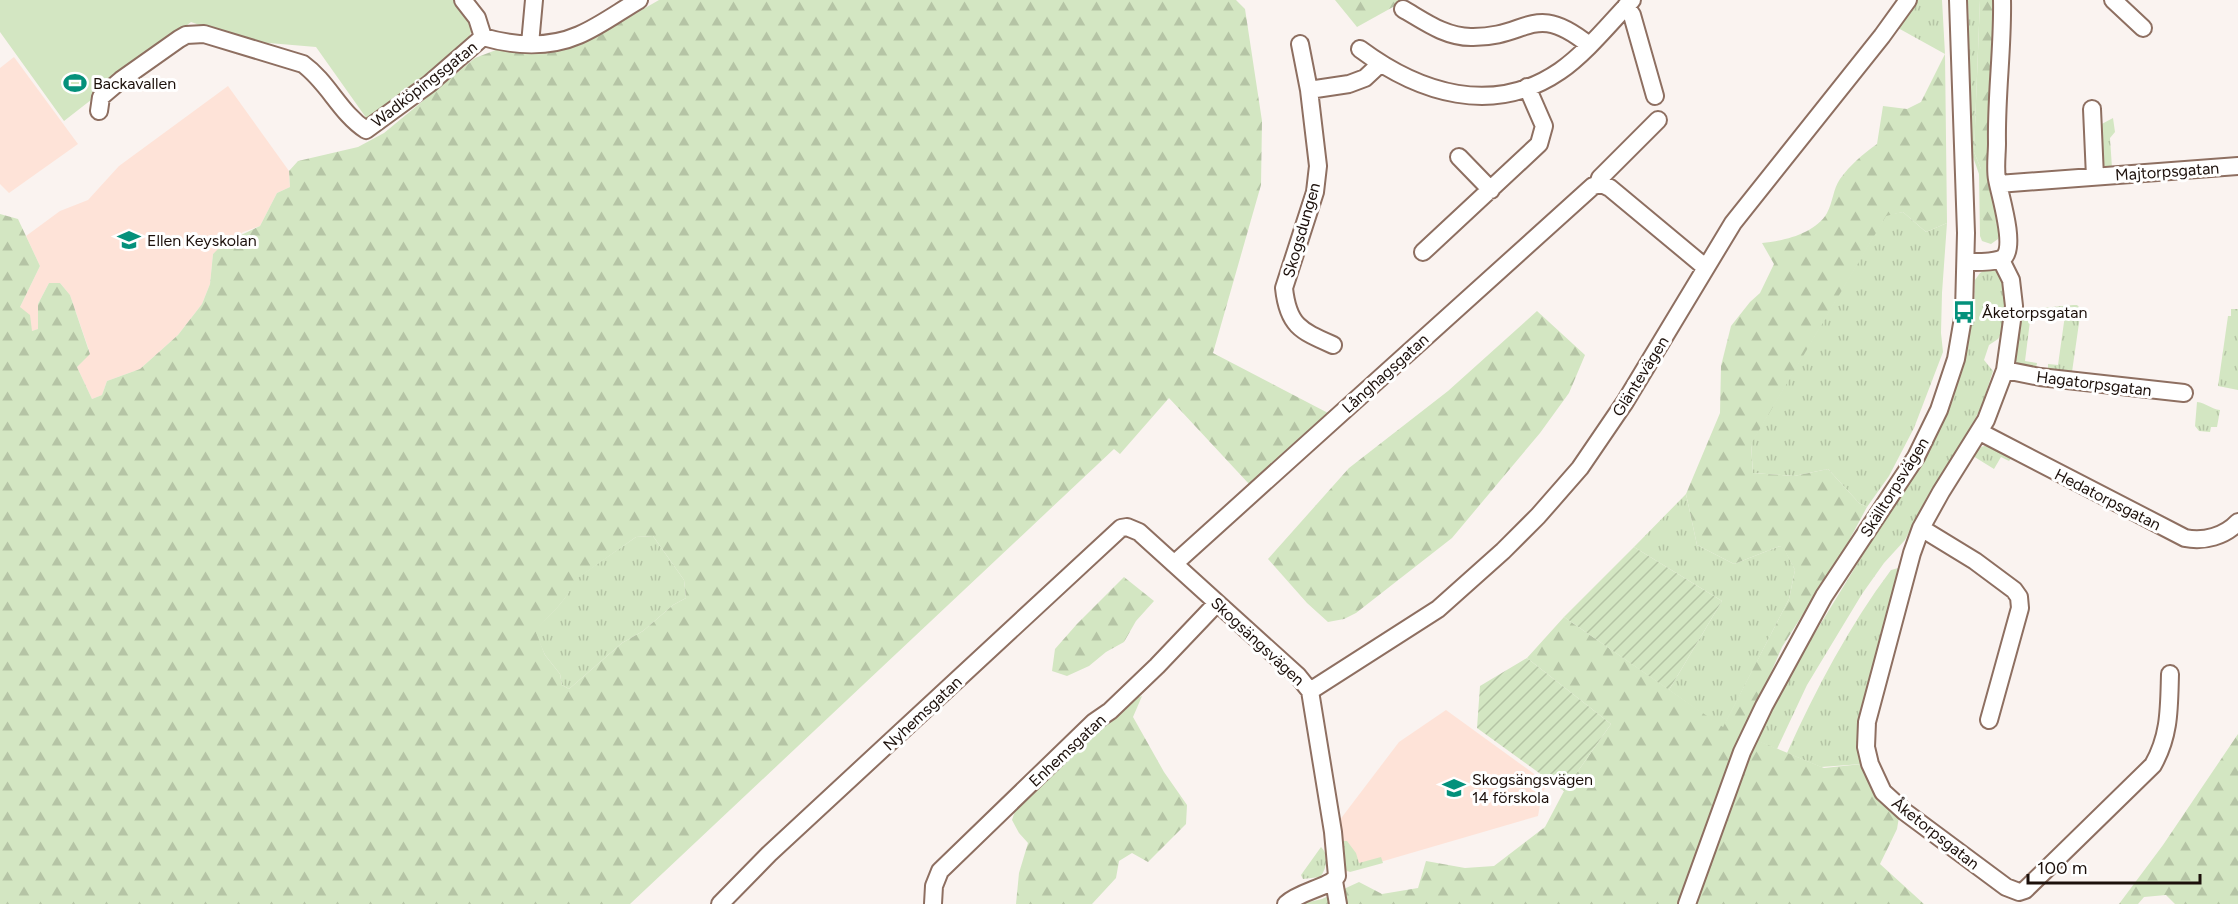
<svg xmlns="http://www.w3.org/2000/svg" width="2238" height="904" font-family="Figtree,sans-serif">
<defs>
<pattern id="grass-tufts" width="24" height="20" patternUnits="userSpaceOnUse" patternTransform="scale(1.5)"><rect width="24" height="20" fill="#d3e6c2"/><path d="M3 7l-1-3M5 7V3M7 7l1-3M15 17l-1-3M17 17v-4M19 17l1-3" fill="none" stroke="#b5c4a5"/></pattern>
<pattern id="forest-firs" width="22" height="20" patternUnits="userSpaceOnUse" patternTransform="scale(1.5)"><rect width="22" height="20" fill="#d3e6c2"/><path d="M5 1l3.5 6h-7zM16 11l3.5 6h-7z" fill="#b5c4a5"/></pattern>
<pattern id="garden-furrows" width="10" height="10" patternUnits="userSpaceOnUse" patternTransform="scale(1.5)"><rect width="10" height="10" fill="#d3e6c2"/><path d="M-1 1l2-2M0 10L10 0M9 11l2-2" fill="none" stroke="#b5c4a5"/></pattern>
</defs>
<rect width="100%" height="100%" fill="#faf3f0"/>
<path fill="#fee3d8" d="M14,57l64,87 -69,49 -9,-9v-116z
M228,86l61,85 1,16 -13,6 -17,33 -17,6 -30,22 -3,30 -8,20 -24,31 -38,34 -33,12 -5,14 -10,4 -15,-32 13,-14 -20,-58 -10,-12h-11l-11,21 1,25 -7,2 -12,-24 20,-41 -14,-30 34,-25 28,-11 31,-34z
M1446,710l102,74 -6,9 -4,23 -192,56 -7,-51 60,-79z"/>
<path fill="url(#grass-tufts)" d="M1917,0h25l3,54 -47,-26z
M1968,0h12l-6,152 7,17v49l14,6 2,-4 3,10 -2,9 -7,5 -9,-3 -2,-5 -1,-62 -6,-17 -2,-21z
M2113,118l2,14 -5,6 2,30 -11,1 -3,-43z
M1903,212l23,20 21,-9 -5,70 -1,40 2,19 -29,76 -25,48 -22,31 -8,-4 -31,-34 -34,7 -41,-3 -2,-30 135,-228z
M1989,268c25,6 17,44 16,63l-3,1 -4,7 -9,6 -5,15 9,11 -11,34 -16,32 -38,58 -23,45 -21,23 -22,31 -55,91 -30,64 -22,-9 19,-40 167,-273 23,-69 10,-51 1,-27 5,-7z
M2073,305h4l4,4 -9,63 -24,-3v-5l10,1 7,-50 -10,-3 -24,1 -6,48 12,2 -1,5 -18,-3 -2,-4 4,-47 2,-4z
M2231,309h7v81l-20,-4 10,-70h3z
M2197,402c9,1 14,7 23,8l-3,17h-6l-1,5 -11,-1 -4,-5z
M1988,445l25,11 -4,5 -8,-4 -7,12 -21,-13 8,-9z
M1686,494l11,51 37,19 46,-18 4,2 11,22 -6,29 -66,129 -54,-38 53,-89 -88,-54z
M653,536l31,44 2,18 -13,7 -30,26 -21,12 -53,46 -7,-4 -2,-11 -15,-19 -11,-25c16,-15 33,-29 40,-50l62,-43z
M1902,567l-45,157 5,40 -41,3 -34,-14c29,-64 62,-127 104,-183z
M1343,841h4l9,12 3,10 22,-6 2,6 -33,9 -7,-3 -3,-22z
M1321,847c8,7 6,22 -1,30l-17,2 -2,-4z"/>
<path fill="url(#forest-firs)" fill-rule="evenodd" d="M659,0h577l9,9 17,112 -1,64 -48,168 115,60 -79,71 -80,-86 -49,56 -6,-5 -484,455h-630v-690l18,5 22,47 -20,41 10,8 2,16 6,-2v-25l11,-21h11l10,12 20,59 -13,13 15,32 10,-4 5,-14 33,-12 38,-34 24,-31 8,-20 3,-30 11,-11 36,-17 17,-33 13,-6 -1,-16 9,-10 60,-14 26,-14 91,-75 21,-8 50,3 35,-8zM653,536l31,44 2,18 -13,7 -30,26 -21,12 -53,46 -7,-4 -2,-11 -15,-19 -10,-25c15,-15 32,-29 40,-50l61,-43z
M1335,0h68l-1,2 -45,25z
M1980,0h17l-4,184 4,36 -2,4h-5l-9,-6v-49l-7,-17z
M1945,54l2,169 -21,9 -23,-20 -17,4 -135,228 2,29 41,3 34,-7 31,34 8,4 -22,41 -63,99 -38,88 80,33 38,-4 37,53 -2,12 -17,35 44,40h-624l22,-5 37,-17 23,12 36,-6 8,-27 39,7 29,-2 51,-39 19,-36 47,-67 -84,-66 37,-41 159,110 66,-128 6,-29 -11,-21 -4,-3 -46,18 -37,-19 -11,-51 34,-81 1,-47 10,-40 19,-24 10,-9 14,-29 -12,-21c21,-2 53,-9 65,-30 6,-11 6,-24 13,-34 10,-14 23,-25 37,-35l6,-38 24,3 14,-7z
M1537,311l48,44 -16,38 -29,40 -88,105 -96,75 -12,6 -16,3 -21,-19 -39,-44 81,-91 99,-77z
M1124,577l30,24 -18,20 -12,21 -18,10 -17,14 -22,10 -15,-5 3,-22 22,-25z
M1142,696l-9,21 31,55 23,33 -1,19 -38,38 -16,-9 -13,8 -3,17 -24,26h-76l3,-31 9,-30 -9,-10 -7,-13 4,-12 120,-110z
M2238,734v170h-63l-9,-9 -22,2 -6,7h-19l44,-59z"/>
<path fill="url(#garden-furrows)" d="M1634,547l88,54 -53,89 -105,-73z
M1527,658l84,66 -47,67 -87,-63 3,-42z"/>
<path fill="#d3e6c2" d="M0,0h453l20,27 -7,18 -99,74 -51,-72 -70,-6 -55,-19 -127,99 -64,-89z"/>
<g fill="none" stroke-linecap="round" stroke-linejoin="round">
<g stroke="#8e6f61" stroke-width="20">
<path id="minor" d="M2113,0l30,28
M1626,6l6,9 23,81
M1403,9c21,12 42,28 68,28 58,1 62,-37 118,8
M483,37c31,9 66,11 96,-2 21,-9 41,-24 60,-35
M530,44l4,-44
M1300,44l9,46
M1360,49c59,44 133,68 200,22 26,-18 50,-48 72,-71
M2092,109l3,68
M99,111l2,-14 20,-17 58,-41 7,-4 18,-1 99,30c25,18 37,49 63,66l63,-46 54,-47 -6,-19 -14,-18
M1459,157l32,33
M1598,184l2,-6 58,-58
M1998,184l240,-18
M1423,252l116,-108 5,-18 -17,-39
M2001,260l10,20 3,26 -9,64 -19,50 -45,72 -20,36 -9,25 -45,169 -1,25 4,17 13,28 22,20 101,75 13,5 6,-2 128,-125c17,-30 16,-57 17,-91
M1966,262c8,0 35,1 39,-6 10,-14 -5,-60 -8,-77 -2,-11 0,-25 0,-36 -1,-48 6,-95 5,-143
M1333,345c-32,-14 -45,-19 -49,-57l31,-96 3,-26 -9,-76 40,-6 16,-6 15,-14
M2005,370l35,7 144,16
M1980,432l205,106c19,4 40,-2 53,-16
M1921,528l54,33 39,29 5,7 1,11 -31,112
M1174,564l419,-378 9,-2 8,4 95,79
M1310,691l128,-82 65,-58 35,-35 42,-48 45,-66 108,-179 149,-187 26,-36
M1334,881l4,23
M720,904l49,-50 352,-326 6,-1 12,5 159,144 12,15 23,141 4,44c-6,11 -37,15 -51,28
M933,904l1,-18 6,-15 154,-149 16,-11 47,-45 60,-63
M1687,904l55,-152 22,-46 60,-110 92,-139 23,-47 17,-51 8,-47 2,-79 -8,-233"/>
</g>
<use href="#minor" stroke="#fff" stroke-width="16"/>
</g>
<defs>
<g id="stadium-bare" transform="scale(1.8)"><path d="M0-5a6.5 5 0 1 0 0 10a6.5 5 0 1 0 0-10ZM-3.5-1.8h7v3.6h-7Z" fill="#04917b" stroke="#fff" stroke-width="2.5" paint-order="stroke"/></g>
<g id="school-bare" transform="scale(1.8)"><path d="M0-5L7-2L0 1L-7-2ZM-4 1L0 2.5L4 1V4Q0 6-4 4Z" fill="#04917b" stroke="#fff" stroke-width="2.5" paint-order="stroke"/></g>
<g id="bus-bare" transform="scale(1.8)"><path d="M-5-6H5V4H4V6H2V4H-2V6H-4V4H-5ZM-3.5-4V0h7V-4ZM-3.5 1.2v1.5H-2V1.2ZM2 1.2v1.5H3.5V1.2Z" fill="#04917b" stroke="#fff" stroke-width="2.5" paint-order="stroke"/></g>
</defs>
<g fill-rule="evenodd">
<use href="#stadium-bare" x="75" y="83"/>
<use href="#school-bare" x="129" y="240"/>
<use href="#bus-bare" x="1964" y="312"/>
<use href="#school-bare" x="1454" y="788"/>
</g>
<g text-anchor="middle" stroke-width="6" stroke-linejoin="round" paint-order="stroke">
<g font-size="16" fill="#1c100b" stroke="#fff" text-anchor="start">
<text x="93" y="89">Backavallen</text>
<text x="147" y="246">Ellen Keyskolan</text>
<text x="1982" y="318">Åketorpsgatan</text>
<text x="1472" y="785">Skogsängsvägen<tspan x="1472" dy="18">14 förskola</tspan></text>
</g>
<g font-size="16" fill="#1c100b" stroke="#fff">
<text transform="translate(424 84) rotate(-38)" y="6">Wadköpingsgatan</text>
<text transform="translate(2167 171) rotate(-4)" y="6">Majtorpsgatan</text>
<text transform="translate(1301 230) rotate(-74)" y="6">Skogsdungen</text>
<text transform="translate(1385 373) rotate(-42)" y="6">Långhagsgatan</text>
<text transform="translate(1640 376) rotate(-58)" y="6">Gläntevägen</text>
<text transform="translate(2094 383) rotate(7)" y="6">Hagatorpsgatan</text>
<text transform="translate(1894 487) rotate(-58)" y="6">Skälltorpsvägen</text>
<text transform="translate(2108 499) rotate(27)" y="6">Hedatorpsgatan</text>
<text transform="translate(1258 641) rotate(43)" y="6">Skogsängsvägen</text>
<text transform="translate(922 713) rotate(-43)" y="6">Nyhemsgatan</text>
<text transform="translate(1067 750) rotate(-43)" y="6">Enhemsgatan</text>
<text transform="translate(1936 833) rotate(38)" y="6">Åketorpsgatan</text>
</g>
</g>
<path d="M2028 874v9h172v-9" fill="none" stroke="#1c100b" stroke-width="3"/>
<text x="2037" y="874" font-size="18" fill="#1c100b" stroke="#ffffff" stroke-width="4.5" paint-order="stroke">100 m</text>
</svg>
